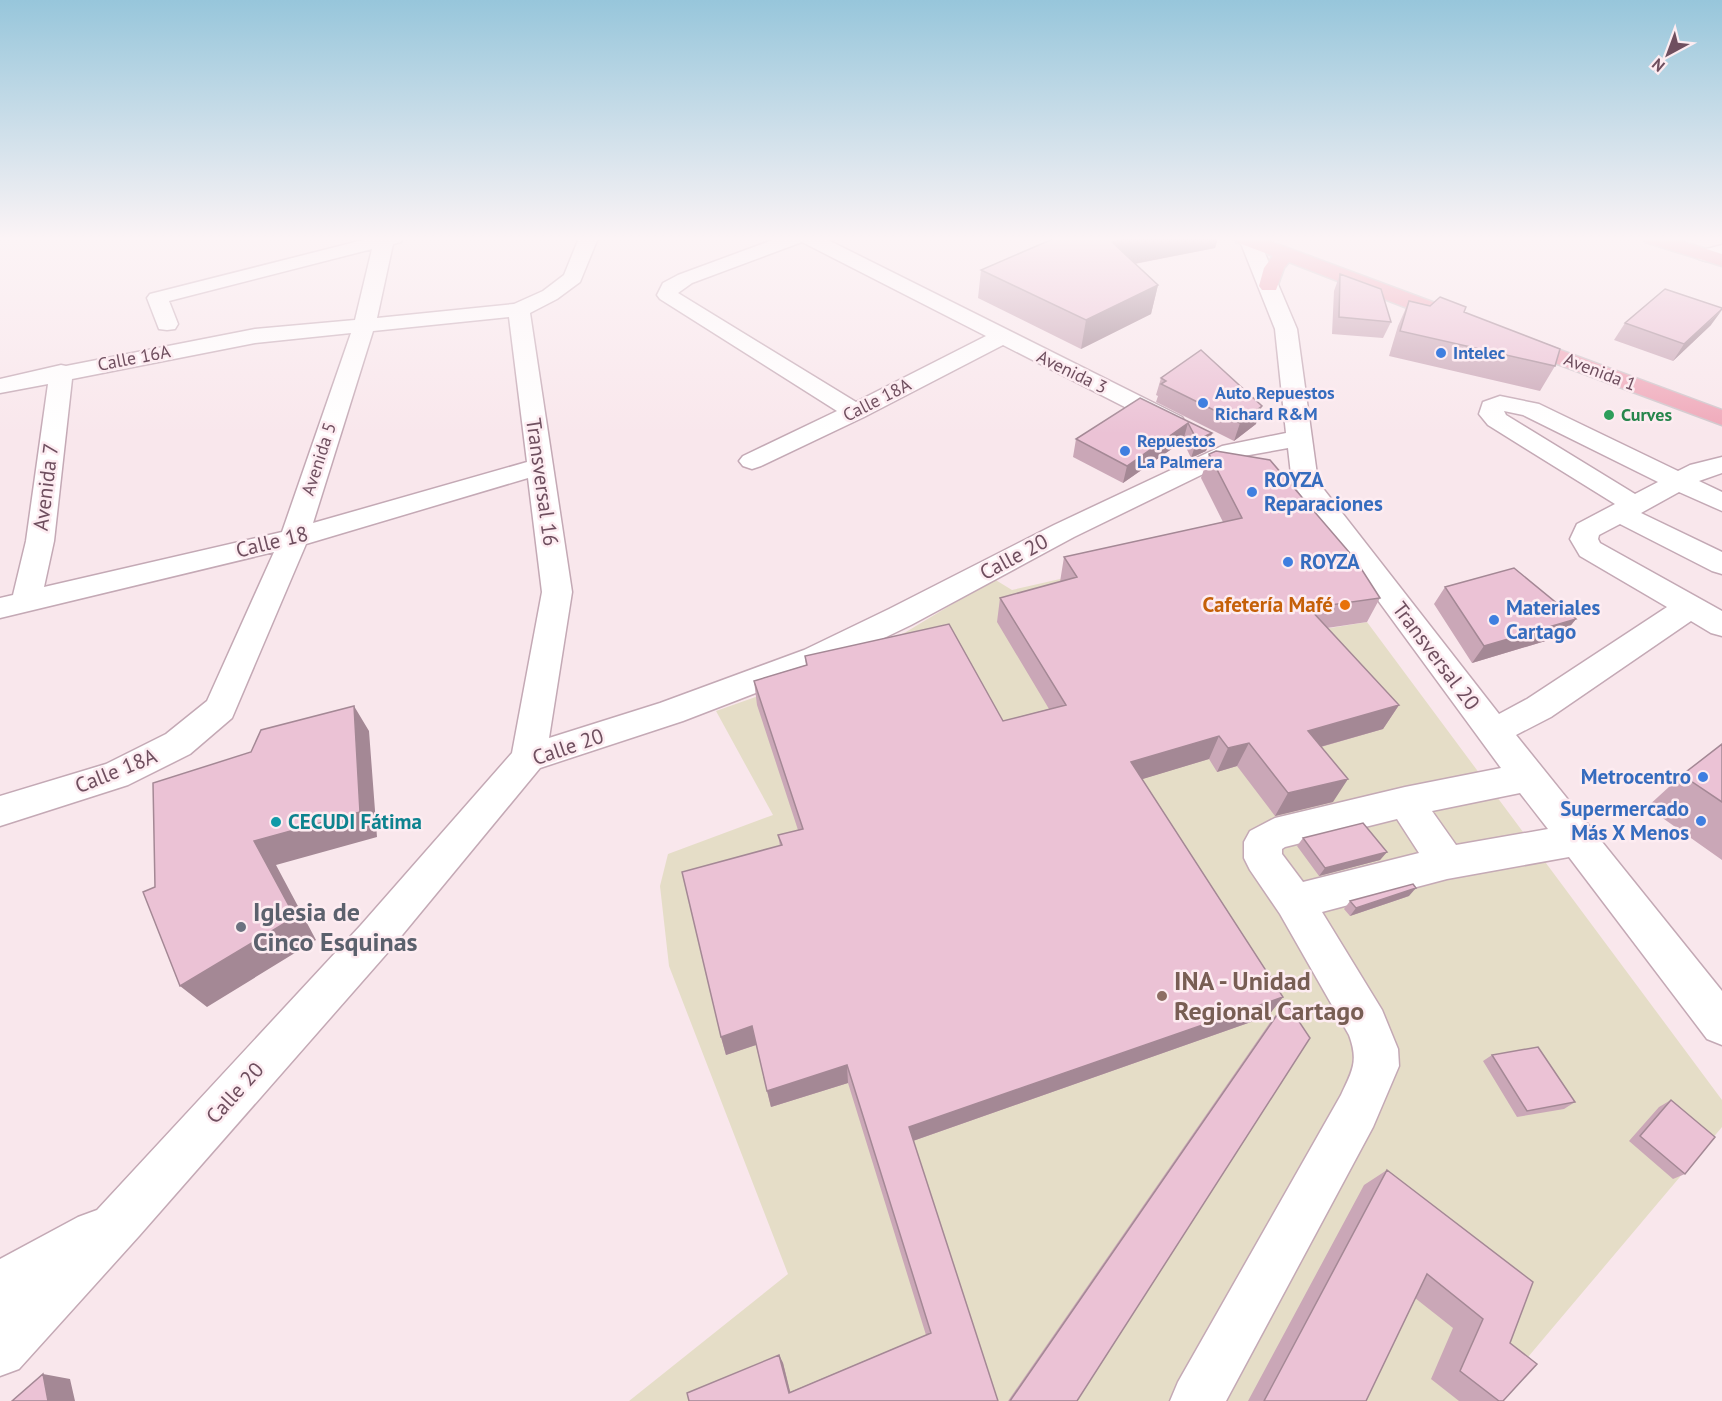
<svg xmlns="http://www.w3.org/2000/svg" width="1722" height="1401" font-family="'PT Sans',sans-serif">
<rect width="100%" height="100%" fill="#f9e7ec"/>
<path fill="#e5ddc7" d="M1232,540l80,91 55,-9 355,478v27l-231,274h-862l159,-127 -119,-308 -9,-80 8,-32 105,-39 -57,-104 76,-27 114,-52 88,-53 18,11z"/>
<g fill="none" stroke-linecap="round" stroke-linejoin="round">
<g stroke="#c4a9b5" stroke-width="3">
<path id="minor" d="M371,238h32l-2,4 -8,2 -16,74 137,-14 29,-13 21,-16 15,-37h19l-18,44 -23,17 -27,14 42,279 -23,146 111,-35 144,-53 85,-41 165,-84 168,-79 64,-13 -11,-104 -35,-88 2,-3h27l-8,6 36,85 21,153 181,232 28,-15 140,-92 -87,-51 -10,-17 7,-15 38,-20 -127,-79 -9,-11 4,-12 17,-6 39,8 139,67 12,-6 32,-8v16l-23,8 23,11v19l-43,-19 -38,21 81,39v22l-10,-3 -92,-47 -21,11 -1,4 2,4 122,68v25l-11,-3 -20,-12 -140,96 -35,18 206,256v54l-15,-6 -138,-182 -122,22 -125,33 60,98 16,39 1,17 -26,61 -147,274h-56l8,-19 163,-287c11,-24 18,-33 8,-60l-69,-121 -30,-44 -6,-12v-16l6,-11 25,-13 130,-31 96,-19 -209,-285 -4,-35 -50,9 -164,80 -163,88 -85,41 -143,55 -143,47 -151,183 -250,285 -120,133 -19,7v-117l78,-42 19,-7 264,-285 151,-172 30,-161 -14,-114 -222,66 -74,174 -42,36 -62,31 -128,41v-30l106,-32 60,-30 41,-33 67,-149 -274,66v-20l13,-3 13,-54 22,-157 -48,9v-14l61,-14 5,1 189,-37 100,-9 17,-71 -203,52 9,23 -3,5 -8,1 -8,-1 -12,-31 3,-4zM509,317l18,145 -214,61 60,-192zM351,333l-69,199 -238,55 10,-46 18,-162 183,-36zM1504,411l19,4 135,67 -23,12 -129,-79zM1520,793l28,36 -92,16 -24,-34zM1397,819l22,34 -116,29 -21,-28v-5l3,-2z
M778,238h46l358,179 3,5 -3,5 -9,2 -9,-2 -161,-82 -139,72 -103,49 -9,3 -9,-3 -4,-5 4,-5 94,-45 -177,-112 -3,-4 6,-12 15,-8zM802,242l184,94 -130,66 -178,-109 14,-10z
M1722,245v12l-16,4 -7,-2 -3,-4 3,-4z"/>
</g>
<g stroke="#d1c7cc" stroke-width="3">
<path id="major" d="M1234,238h27l201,75 3,5 -3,5 -8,1 -8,-1 -157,-61 -5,6 -8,22h-14l-3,-4 5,-18 9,-12 -37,-14z
M1643,238h29l50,16v12l-77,-24z
M1517,334l205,76v15l-213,-79 -3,-5 3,-5z"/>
</g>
<use href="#minor" fill="#fff" fill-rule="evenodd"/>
<use href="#major" fill="#efa8b9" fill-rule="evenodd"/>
</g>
<path fill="#caa7b7" d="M1055,238h163l-3,10 -80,16 23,21 -7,29 -70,35 -103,-51 3,-28z
M1340,274l51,48 -8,16 -51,-4 2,-43z
M1409,301l55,11 91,54 -15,25 -151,-35 9,-30z
M1625,323l86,2 -38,36 -59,-21z
M1161,378l95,46 -22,17 -78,-39 2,-6 -2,-1z
M1140,398l72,35 -6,18 -15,7 -8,-17 -60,42 -50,-26 3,-18z
M1209,454l171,144 -13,24 -40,6 72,77 -16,24 -62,18 12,55 -58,14 -38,-50 -20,6 -8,-13 -67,20 141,218 -15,19 -355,125 85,260h-309l90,-46 4,8 7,29 136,-57 -78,-252 -77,24 -15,-62 -30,10 -5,-18 59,-191 -2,-11 20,-5 -41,-125 -3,-24 52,-16 -1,-9 198,65 46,-12 -52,-87 3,-24 60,-16 4,-25 159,-35 -22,-44z
M1445,587l131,32 -14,17 -90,27 -38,-59z
M1722,744v116l-75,-53 35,-32z
M1303,838l84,14 -7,8 -61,16 -22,-30z
M1409,896l-59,20 -6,-7 6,-8z
M1286,1002l-209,399h-69l263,-380z
M1492,1055l83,47 -11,7 -47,8 -34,-56z
M1671,1100l14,74 -12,5 -44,-38 30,-34z
M1387,1170l123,173 -7,58h-44l-28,-22 22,-51 -38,-30 -49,103h-118l116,-216z"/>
<path fill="#a48895" d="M1130,238h88l-3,10 -108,21 5,-27z
M1158,285l-7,29 -70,35 5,-29z
M1722,310l-11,15 -38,36 11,-17z
M1262,406l-6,18 -22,17 6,-18z
M1188,423l-5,18 -60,42 4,-17z
M1212,433l-6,18 -15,7 6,-18z
M1576,619l-14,17 -90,27 12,-17z
M1399,705l-16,24 -88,25 13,-23z
M354,706l15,25 8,106 -101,28 40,75 -109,67 -27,-21 74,-145z
M1219,736l-10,23 -86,26 8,-23z
M1249,743l-12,23 -20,6 11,-24z
M1348,779l-15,23 -58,14 13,-23z
M1387,852l-7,8 -61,16 6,-8z
M1416,888l-7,8 -59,20 6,-8z
M1283,997l-15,19 -361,127 2,-16z
M752,1026l4,19 -30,10 -5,-18z
M847,1065l1,18 -77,24 -4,-16z
M779,1355l4,8 9,36 -3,-6z
M43,1374l27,5 5,22h-27z"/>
<path fill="#ebc2d5" stroke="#a48895" stroke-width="1.5" d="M1055,238h75l-18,4 46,43 -72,35 -105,-50z
M1340,274l41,15 10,33 -52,-5z
M1665,289l57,19v1l-38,35 -59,-21z
M1440,297l26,10 -2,5 96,37 -5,17 -155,-35 9,-30 21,5z
M1201,350l61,56 -22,17 -79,-39 5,-3 -5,-3z
M1140,398l72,35 -15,7 -9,-17 -61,43 -51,-27z
M1216,451l54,9 85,99 25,39 -71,10 90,97 -91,26 40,48 -60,14 -39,-50 -21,5 -9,-12 -88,26 152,235 -374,130 89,274h-309l-2,-8 92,-38 10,38 142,-60 -84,-268 -80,26 -15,-65 -31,11 -39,-165 100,-27 -4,-10 25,-6 -49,-148 53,-16 -2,-9 144,-32 54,97 63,-16 -66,-107 77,-21 -13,-20 178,-39 -33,-64z
M1514,568l62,51 -92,27 -39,-59z
M354,706l6,106 -106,29 41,76 -115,69 -37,-94 12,-5 -2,-104 98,-31 10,-22z
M1722,744v58l-40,-27z
M1363,823l24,29 -62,16 -22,-30z
M1413,884l3,4 -60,20 -6,-7z
M1286,1002l24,36 -233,363h-67z
M1538,1047l37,55 -48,9 -35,-56z
M1671,1100l44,37 -30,37 -45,-38z
M1387,1170l146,112 -23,61 27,21 -34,37h-4l-39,-30 23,-52 -56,-45 -61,127h-102z
M43,1374l5,27h-36z"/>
<linearGradient id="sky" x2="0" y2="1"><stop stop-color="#97c6db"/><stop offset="0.55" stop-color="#fcf4f6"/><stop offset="1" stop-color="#fcf4f6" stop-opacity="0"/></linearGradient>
<rect width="1722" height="434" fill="url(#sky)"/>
<g fill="#3f7fe0" stroke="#fdecf1" stroke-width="2">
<circle cx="1441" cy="353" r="6"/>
<circle cx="1203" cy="403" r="6"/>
<circle cx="1125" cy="451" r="6"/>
<circle cx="1252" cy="492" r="6"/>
<circle cx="1288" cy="562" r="6"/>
<circle cx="1494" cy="620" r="6"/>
<circle cx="1703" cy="777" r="6"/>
<circle cx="1701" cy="821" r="6"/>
</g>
<circle fill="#2e9e5b" stroke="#fdecf1" stroke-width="2" cx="1609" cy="415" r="6"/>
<circle fill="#e8710a" stroke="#fdecf1" stroke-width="2" cx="1345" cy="605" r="6"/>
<circle fill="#0f9aa8" stroke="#fdecf1" stroke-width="2" cx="276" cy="822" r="6"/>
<circle fill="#6b7280" stroke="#fdecf1" stroke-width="2" cx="241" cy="927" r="6"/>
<circle fill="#8d6e63" stroke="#fdecf1" stroke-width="2" cx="1162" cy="996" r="6"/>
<g text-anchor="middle" stroke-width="5" stroke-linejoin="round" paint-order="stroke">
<g font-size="18" font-weight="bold" fill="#366cbe" stroke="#fdecf1" text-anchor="start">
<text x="1453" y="359">Intelec</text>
<text x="1215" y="399">Auto Repuestos<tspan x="1215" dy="21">Richard R&amp;M</tspan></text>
<text x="1137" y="447">Repuestos<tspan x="1137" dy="21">La Palmera</tspan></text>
</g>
<g font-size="18" fill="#6f4f5f" stroke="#fdecf1">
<text transform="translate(134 358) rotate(-11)" y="6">Calle 16A</text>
<text transform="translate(1072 372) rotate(26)" y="6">Avenida 3</text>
<text transform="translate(1600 372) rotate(21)" y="6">Avenida 1</text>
<text transform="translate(877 400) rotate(-27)" y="6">Calle 18A</text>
<text transform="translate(319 459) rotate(-72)" y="6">Avenida 5</text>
</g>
<g font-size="18" font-weight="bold" fill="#27864d" stroke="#fdecf1" text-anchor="start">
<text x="1621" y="421">Curves</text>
</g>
<g font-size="21" font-weight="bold" fill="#366cbe" stroke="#fdecf1" text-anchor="start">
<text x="1264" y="487">ROYZA<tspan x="1264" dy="24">Reparaciones</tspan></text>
<text x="1300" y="569">ROYZA</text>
<text x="1506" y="615">Materiales<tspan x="1506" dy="24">Cartago</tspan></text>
<text x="1691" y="784" text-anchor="end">Metrocentro</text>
<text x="1689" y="816" text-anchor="end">Supermercado<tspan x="1689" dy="24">Más X Menos</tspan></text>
</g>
<g font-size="21" fill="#6f4f5f" stroke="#fdecf1">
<text transform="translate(542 482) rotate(82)" y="7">Transversal 16</text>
<text transform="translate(46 487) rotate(-83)" y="7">Avenida 7</text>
<text transform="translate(272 542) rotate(-14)" y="7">Calle 18</text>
<text transform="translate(1014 557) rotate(-28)" y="7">Calle 20</text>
<text transform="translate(1436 656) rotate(53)" y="7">Transversal 20</text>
<text transform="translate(568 747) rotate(-19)" y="7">Calle 20</text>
<text transform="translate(116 771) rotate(-22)" y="7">Calle 18A</text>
<text transform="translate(235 1093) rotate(-48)" y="7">Calle 20</text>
</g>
<g font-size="21" font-weight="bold" fill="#c56008" stroke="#fdecf1" text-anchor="end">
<text x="1333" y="612">Cafetería Mafé</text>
</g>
<g font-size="21" font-weight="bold" fill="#0d838f" stroke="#fdecf1" text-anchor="start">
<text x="288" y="829">CECUDI Fátima</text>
</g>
<g font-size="26" font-weight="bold" fill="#5b616d" stroke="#fdecf1" text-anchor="start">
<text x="253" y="921">Iglesia de<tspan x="253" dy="30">Cinco Esquinas</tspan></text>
</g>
<g font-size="26" font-weight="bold" fill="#785e54" stroke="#fdecf1" text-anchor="start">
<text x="1174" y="990">INA - Unidad<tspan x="1174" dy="30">Regional Cartago</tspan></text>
</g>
</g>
<g transform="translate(1668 54) rotate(221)" stroke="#fdecf1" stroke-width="4.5" paint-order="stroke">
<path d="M0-4.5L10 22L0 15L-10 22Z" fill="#6f4f5f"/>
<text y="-9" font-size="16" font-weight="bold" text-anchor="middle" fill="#6f4f5f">N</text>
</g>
</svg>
